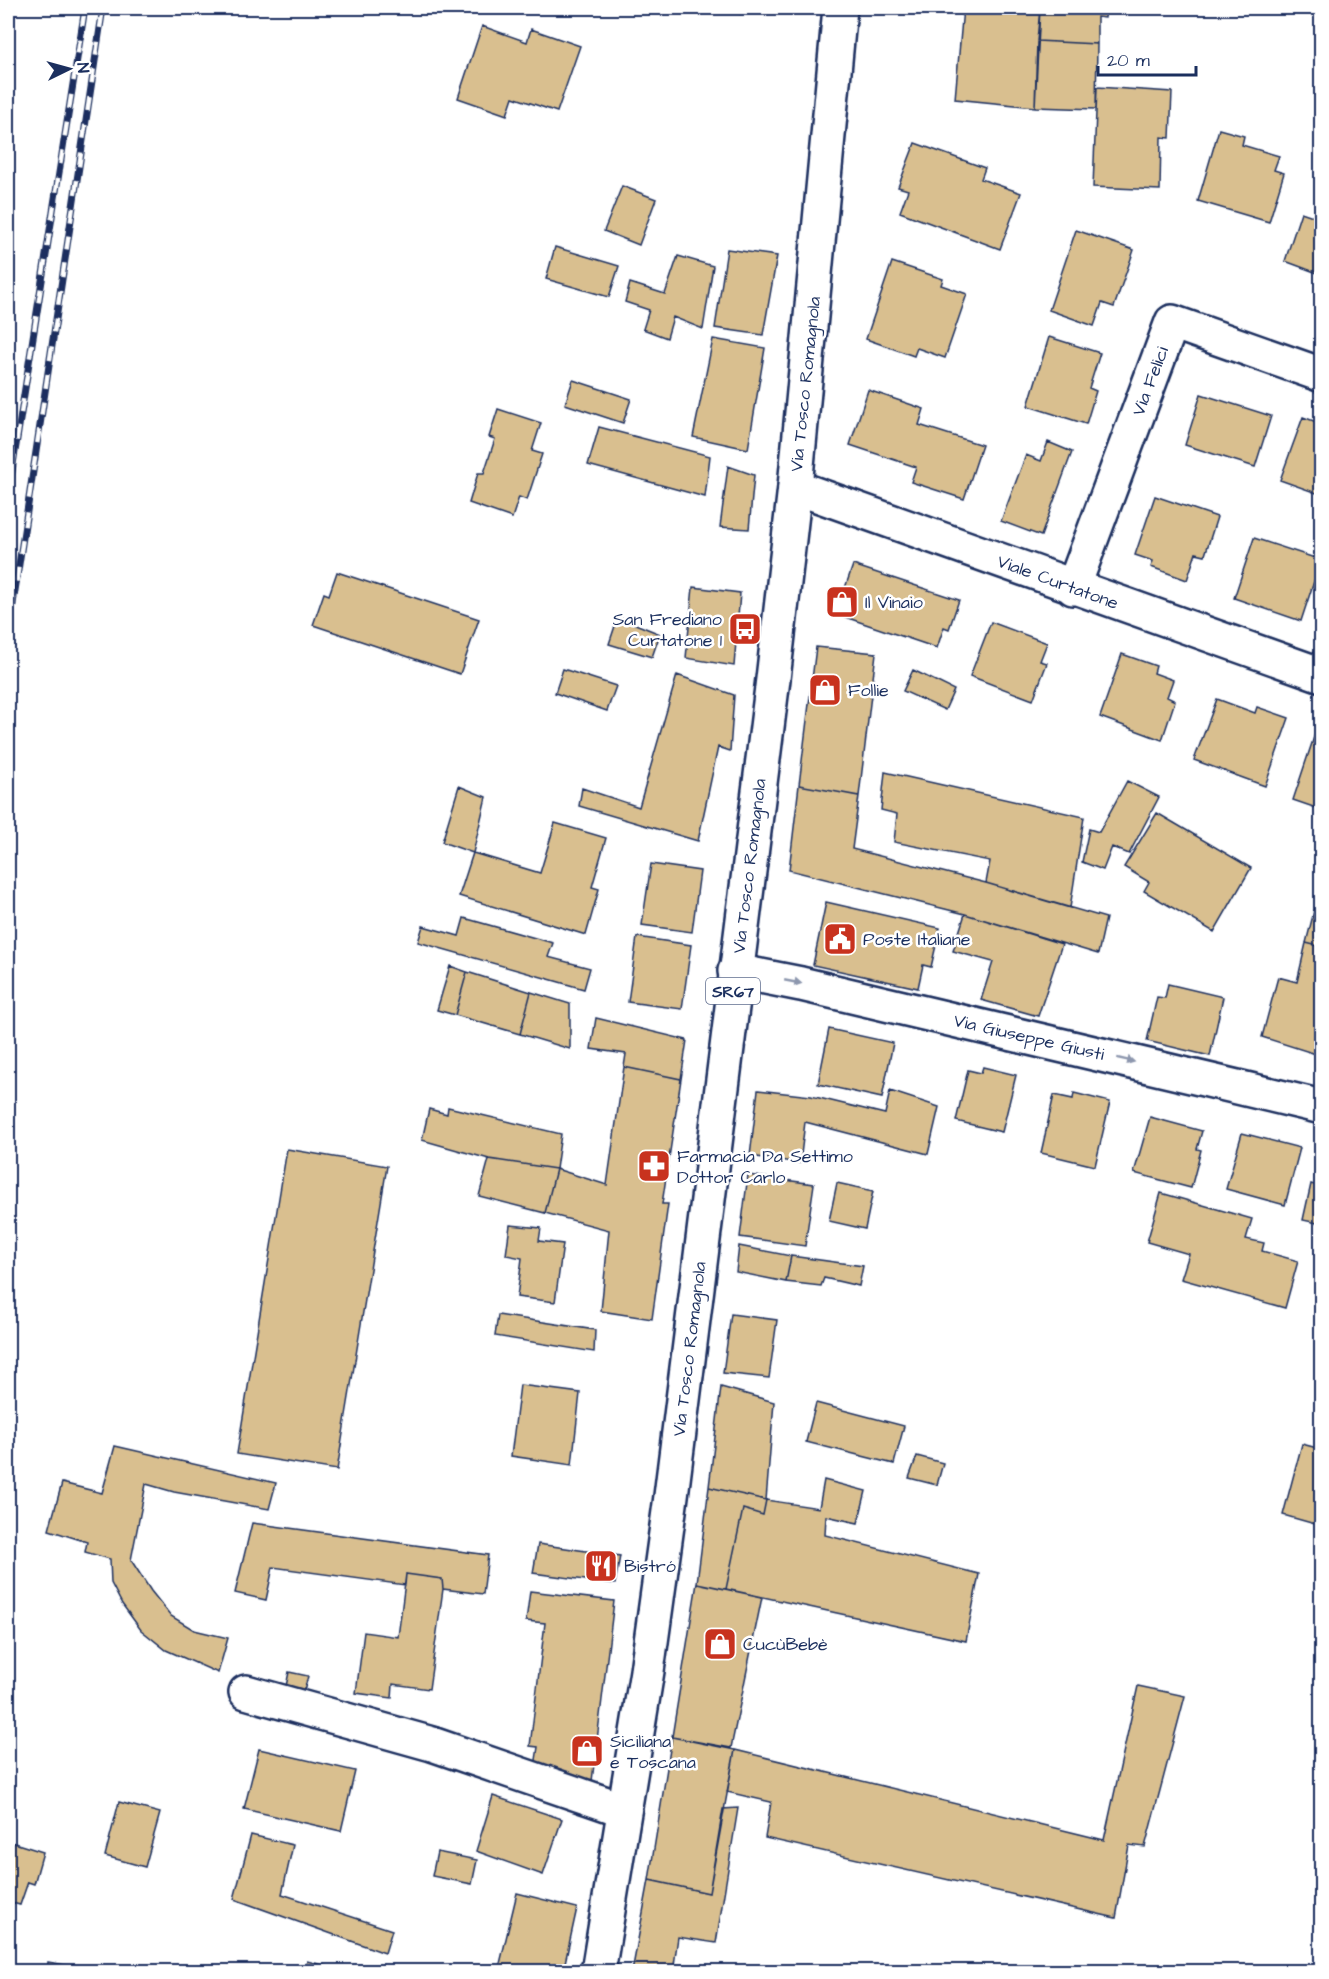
<svg xmlns="http://www.w3.org/2000/svg" width="1329" height="1979" font-family="'Architects Daughter',sans-serif">
<rect width="100%" height="100%" fill="#fff"/>
<filter id="ink" filterUnits="userSpaceOnUse"><feTurbulence type="fractalNoise" baseFrequency=".0167" numOctaves="2"/><feDisplacementMap in="SourceGraphic" scale="12" xChannelSelector="R" yChannelSelector="G"/><feConvolveMatrix kernelMatrix="1 2 1 2 8 2 1 2 1" color-interpolation-filters="sRGB"/></filter>
<g filter="url(#ink)">
<path fill="#d9bf8f" stroke="#1b2f5e" stroke-width="1.5" d="M719,8h24l-2,6z
M963,8h77l-5,99 -80,-8z
M1040,8h66l-1,10 -8,-1v27l-60,-3z
M482,26l45,16 4,-13 49,17 -23,66 -44,-15 -6,18 -49,-17z
M1037,41l60,3 -1,65 -61,-2z
M1097,87l75,5 -2,46 -9,-1 -1,53 -67,-3z
M1219,129l25,7 -2,9 37,11 -5,14 10,3 -15,49 -71,-21z
M915,143l70,25 -4,11 40,14 -21,56 -100,-37 8,-22 -10,-3z
M622,186l34,13 -17,46 -35,-14z
M1301,212l21,7v65l-5,-1 3,-9 -35,-13z
M1076,230l58,20 -20,57 -12,-4 -8,23 -45,-16z
M555,247l64,19 -10,31 -63,-18z
M727,249l50,7 -14,79 -48,-7z
M678,256l35,10 -10,63 -30,-12 -6,21 -24,-9 6,-19 -24,-8 5,-19 35,11z
M892,262l51,17 -2,6 26,9 -22,64 -28,-10 -3,8 -48,-17z
M1049,337l51,16 -11,35 7,3 -10,33 -58,-18z
M713,339l52,9 -17,101 -55,-12z
M573,380l58,19 -8,24 -58,-19z
M868,390l56,19 -5,16 63,20 -18,54 -53,-17 5,-15 -66,-22z
M1201,394l70,22 -16,51 -70,-22z
M498,409l43,14 -9,28 10,3 -15,46 -8,-3 -7,21 -43,-15 9,-30h6l11,-34 -6,-2z
M1303,417l19,7v71l-42,-15z
M599,427l111,29 -5,41 -117,-32z
M1048,442l24,10 -31,84 -40,-15 25,-66 15,6z
M728,466l26,9 -5,54 -29,-2z
M1155,496l62,21 -12,38 -9,-2 -9,27 -36,-13 2,-6 -18,-6z
M1254,538l67,22 -20,61 -67,-23z
M853,565l106,35 -10,29 -5,-2 -7,21 -101,-34z
M337,572l142,47 -19,55 -147,-49 11,-32 5,2z
M693,587l47,6 -6,73 -48,-8z
M618,617l42,17 -8,23 -43,-13z
M991,622l56,21 -7,18 7,2 -14,37 -63,-24z
M816,647l60,6 -17,143 -60,-11z
M1122,654l34,12 -2,7 19,7 -6,17 8,4 -13,39 -62,-23z
M563,669l53,17 -9,25 -52,-18z
M913,670l41,20 -9,20 -42,-19z
M677,675l57,20 -4,56 -12,-4 -20,94 -119,-35 3,-18 57,19z
M1217,699l38,14 2,-6 32,11 -24,68 -71,-26z
M1315,734l7,2v74l-29,-10z
M885,772l199,45 -14,91 -84,-25 4,-22 -96,-19 3,-28 -16,-4z
M1127,781l32,16 -30,57 -17,-7 -9,23 -21,-8 7,-33 10,3z
M799,785l60,11 -7,53 134,34 120,35 -8,36 -133,-40 -176,-44z
M459,786l27,11 -13,56 -31,-11z
M1157,813l94,55 -37,64 -70,-41 5,-9 -25,-15z
M555,823l51,15 -14,49 7,2 -13,46 -127,-39 14,-43 67,20z
M651,864l49,7 -8,61 -50,-7z
M826,902l114,26 -9,39 -8,-2 -5,23 -105,-23z
M1314,911l8,1v35l-16,-4z
M965,914l97,30 -24,72 -57,-16 12,-38 -40,-11z
M464,918l89,25 -5,14 42,11 -6,21 -166,-47 5,-16 36,10z
M637,937l54,8 -9,64 -54,-7z
M1306,943l16,4v109l-60,-19 16,-60 19,5z
M450,966l17,6 -12,43 -18,-5z
M467,972l64,20 -11,42 -65,-19z
M1168,984l55,13 -13,59 -63,-15 10,-44 8,1z
M531,992l39,12v45l-50,-15z
M596,1018l91,22 -6,39 -57,-12 2,-13 -35,-5z
M829,1029l64,14 -11,55 -64,-14z
M624,1067l57,12 -19,125h6l-16,115 -51,-8 8,-81 -64,-17 11,-44 51,16z
M983,1067l33,8 -14,57 -46,-11 12,-51 13,3z
M758,1090l53,6 74,18 5,-23 49,16 -11,47 -123,-32 -5,41 -50,-7z
M1074,1093l36,9 -15,64 -54,-13 13,-58 19,4z
M448,1107l113,27 -5,35 -67,-10 -67,-19 7,-31 18,5z
M1150,1117l52,14 -5,18 4,1 -10,38 -57,-15z
M1242,1133l58,15 -15,57 -59,-16z
M287,1149l100,17 -50,304 -100,-16z
M489,1159l67,10 -11,44 -66,-17z
M748,1175l66,9 -9,62 -65,-9z
M837,1183l36,8 -8,38 -36,-8z
M1311,1184l11,3v37l-19,-4z
M1161,1193l91,26 -6,20 18,4 -2,8 36,10 -13,47 -104,-29 8,-25 -42,-12z
M510,1225l31,3 -2,13 24,3 -8,58 -38,-5 5,-39 -16,-3z
M739,1246l52,10 -5,26 -50,-10z
M791,1256l72,10 -4,20 -35,-8 -3,8 -35,-4z
M731,1314l46,6 -8,58 -46,-5z
M498,1315l97,15 -1,22 -99,-16z
M520,1385l60,8 -8,72 -61,-9z
M721,1387l53,15 -8,98 -57,-13z
M816,1403l88,23 -10,38 -88,-22z
M1302,1444l19,5 1,-3v80l-39,-11z
M115,1446l161,37 -7,26 -95,-17 -28,-8 -15,76 20,31 20,25 23,14 34,8 -10,35 -52,-23 -25,-20 -19,-26 -11,-21 -1,-24 -25,-7 2,-10 -38,-12 13,-47 40,10z
M917,1456l26,7 -6,22 -28,-7z
M824,1480l42,11 -8,32 -32,-7 -1,19 154,39 -13,67 -240,-52 17,-80 20,6 3,-15 53,8z
M709,1487l57,13 -3,15 -20,-6 -17,80 -29,-6z
M252,1523l236,32 -5,39 -40,-5 -1,-10 -36,-5 -1,11 -132,-18 -7,33 -31,-7z
M538,1544l82,12 -5,28 -82,-11z
M406,1574l36,5 1,10 -14,100 -36,-5 -1,14 -36,-5 8,-61 34,5z
M697,1583l65,14 -31,151 -59,-11z
M530,1591l84,10 -22,180 -58,-8 4,-26 -8,-1 15,-123 -19,-2z
M289,1672l19,4 -5,19 -18,-4z
M1138,1686l47,10 -40,151 -16,-2 -13,73 -351,-80 6,-36 -44,-10 8,-42 369,90z
M672,1737l63,13 -26,143 -60,-13z
M259,1749l96,22 -14,60 -97,-22z
M493,1796l69,23 -19,56 -67,-24z
M119,1802l41,11 -15,54 -40,-11z
M738,1808l-22,135 -38,-6 -5,35h-41l17,-92 60,13 14,-84z
M251,1835l42,10 -11,49 110,36 -7,23 -151,-54z
M11,1842l32,10 -9,32 -6,-2 -8,23 -12,-3v-50z
M437,1852l40,8 -5,24 -40,-8z
M517,1893l60,15 -14,64h-65z
M307,1961l42,11h-45z
M48,1962l40,7 -1,3h-40z"/>
<g fill="none" stroke-linecap="round" stroke-linejoin="round">
<g stroke="#1b2f5e" stroke-width="38">
<path id="minor" d="M795,487l527,188
M1073,588l99,-266 150,53
M735,971l66,13 521,123
M246,1692l186,52 192,66"/>
</g>
<g stroke="#1b2f5e" stroke-width="38">
<path id="major" d="M598,1972l49,-301 23,-167 103,-825 22,-192 45,-479"/>
</g>
<use href="#minor" stroke="#fff" stroke-width="33"/>
<use href="#major" stroke="#fff" stroke-width="33"/>
<g stroke="#1b2f5e" stroke-width="7">
<path id="rail" d="M8,496l77,-488
M8,637l95,-629"/>
</g>
<use href="#rail" stroke="#fff" stroke-width="4.5" stroke-dasharray="14" stroke-linecap="butt"/>
</g>
<defs><path id="oneway-solid" d="M-6-.8H1V-3.2L6.5 0L1 3.2V.8H-6Z" transform="scale(1.5)"/></defs>
<g fill="#8d97ae">
<use href="#oneway-solid" transform="translate(793 982) rotate(11)"/>
<use href="#oneway-solid" transform="translate(1126 1060) rotate(13)"/>
</g>
</g>
<defs>
<g id="shop-square" transform="scale(1.725)"><rect x="-9" y="-9" width="18" height="18" rx="4" fill="#c8321e" stroke="#fff"/><path d="M-5-2.5h2.3a2.7 3.5 0 0 1 5.4 0H5L5.5 6h-11ZM-1.5-2.5h3a1.5 2.3 0 0 0-3 0Z" fill="#fff"/></g>
<g id="bus-square" transform="scale(1.725)"><rect x="-9" y="-9" width="18" height="18" rx="4" fill="#c8321e" stroke="#fff"/><path d="M-5-6H5V4H4V6H2V4H-2V6H-4V4H-5ZM-3.5-4V0h7V-4ZM-3.5 1.2v1.5H-2V1.2ZM2 1.2v1.5H3.5V1.2Z" fill="#fff"/></g>
<g id="civic-square" transform="scale(1.725)"><rect x="-9" y="-9" width="18" height="18" rx="4" fill="#c8321e" stroke="#fff"/><path d="M-.6-6.5H3V-4.5H.6V-3L4-1V1h2V6H-6V1h2V-1L-.6-3ZM-1.2 2.5V6h2.4V2.5Z" fill="#fff"/></g>
<g id="pharmacy-square" transform="scale(1.725)"><rect x="-9" y="-9" width="18" height="18" rx="4" fill="#c8321e" stroke="#fff"/><path d="M-2-6h4v4h4v4h-4v4h-4v-4h-4v-4h4Z" fill="#fff"/></g>
<g id="restaurant-square" transform="scale(1.725)"><rect x="-9" y="-9" width="18" height="18" rx="4" fill="#c8321e" stroke="#fff"/><path d="M-5-6h1v4h1v-4h1v4h1v-4h1v5L-1.5 .5V6h-2V.5L-5-1ZM5-6V6H3V1.5H1.5Q1.5-4 5-6Z" fill="#fff"/></g>
</defs>
<g fill-rule="evenodd">
<use href="#shop-square" x="842" y="602"/>
<use href="#bus-square" x="745" y="629"/>
<use href="#shop-square" x="825" y="690"/>
<use href="#civic-square" x="840" y="939"/>
<use href="#pharmacy-square" x="654" y="1166"/>
<use href="#restaurant-square" x="601" y="1566"/>
<use href="#shop-square" x="720" y="1644"/>
<use href="#shop-square" x="587" y="1751"/>
</g>
<g text-anchor="middle" stroke-width="5" stroke-linejoin="round" paint-order="stroke">
<rect fill="#fff" stroke="#5f6d8e" stroke-width="1.5" x="706" y="978" width="54" height="26" rx="4.5"/>
<g font-size="16" font-weight="bold" fill="#1b2f5e">
<text x="733" y="997">SR67</text>
</g>
<g font-size="18" fill="#1b2f5e" stroke="#fff">
<text transform="translate(1150 381) rotate(-69)" y="6">Via Felici</text>
<text transform="translate(805 384) rotate(-84)" y="6">Via Tosco Romagnola</text>
<text transform="translate(1058 582) rotate(20)" y="6">Viale Curtatone</text>
<text transform="translate(749 866) rotate(-83)" y="6">Via Tosco Romagnola</text>
<text transform="translate(1029 1037) rotate(13)" y="6">Via Giuseppe Giusti</text>
<text transform="translate(689 1349) rotate(-83)" y="6">Via Tosco Romagnola</text>
</g>
<g font-size="18" fill="#1b2f5e" stroke="#fff" text-anchor="start">
<text x="865" y="608">Il Vinaio</text>
<text x="722" y="625" text-anchor="end">San Frediano<tspan x="722" dy="21">Curtatone 1</tspan></text>
<text x="848" y="696">Follie</text>
<text x="863" y="945">Poste Italiane</text>
<text x="677" y="1162">Farmacia Da Settimo<tspan x="677" dy="21">Dottor Carlo</tspan></text>
<text x="624" y="1572">Bistró</text>
<text x="743" y="1650">CucùBebè</text>
<text x="610" y="1747">Siciliana<tspan x="610" dy="21">e Toscana</tspan></text>
</g>
</g>
<rect width="1329" height="1979" fill="none" stroke="#fff" stroke-width="30"/>
<rect x="15" y="15" width="1299" height="1949" fill="none" stroke="#1b2f5e" stroke-width="2" filter="url(#ink)"/>
<g transform="translate(69 69) rotate(85)" stroke="#ffffff" stroke-width="4.5" paint-order="stroke">
<path d="M0-4.5L10 22L0 15L-10 22Z" fill="#1b2f5e"/>
<text y="-9" font-size="16" font-weight="bold" text-anchor="middle" fill="#1b2f5e">N</text>
</g>
<path d="M1098 66v9h98v-9" fill="none" stroke="#1b2f5e" stroke-width="3"/>
<text x="1107" y="66" font-size="18" fill="#1b2f5e" stroke="#ffffff" stroke-width="4.5" paint-order="stroke">20 m</text>
</svg>
